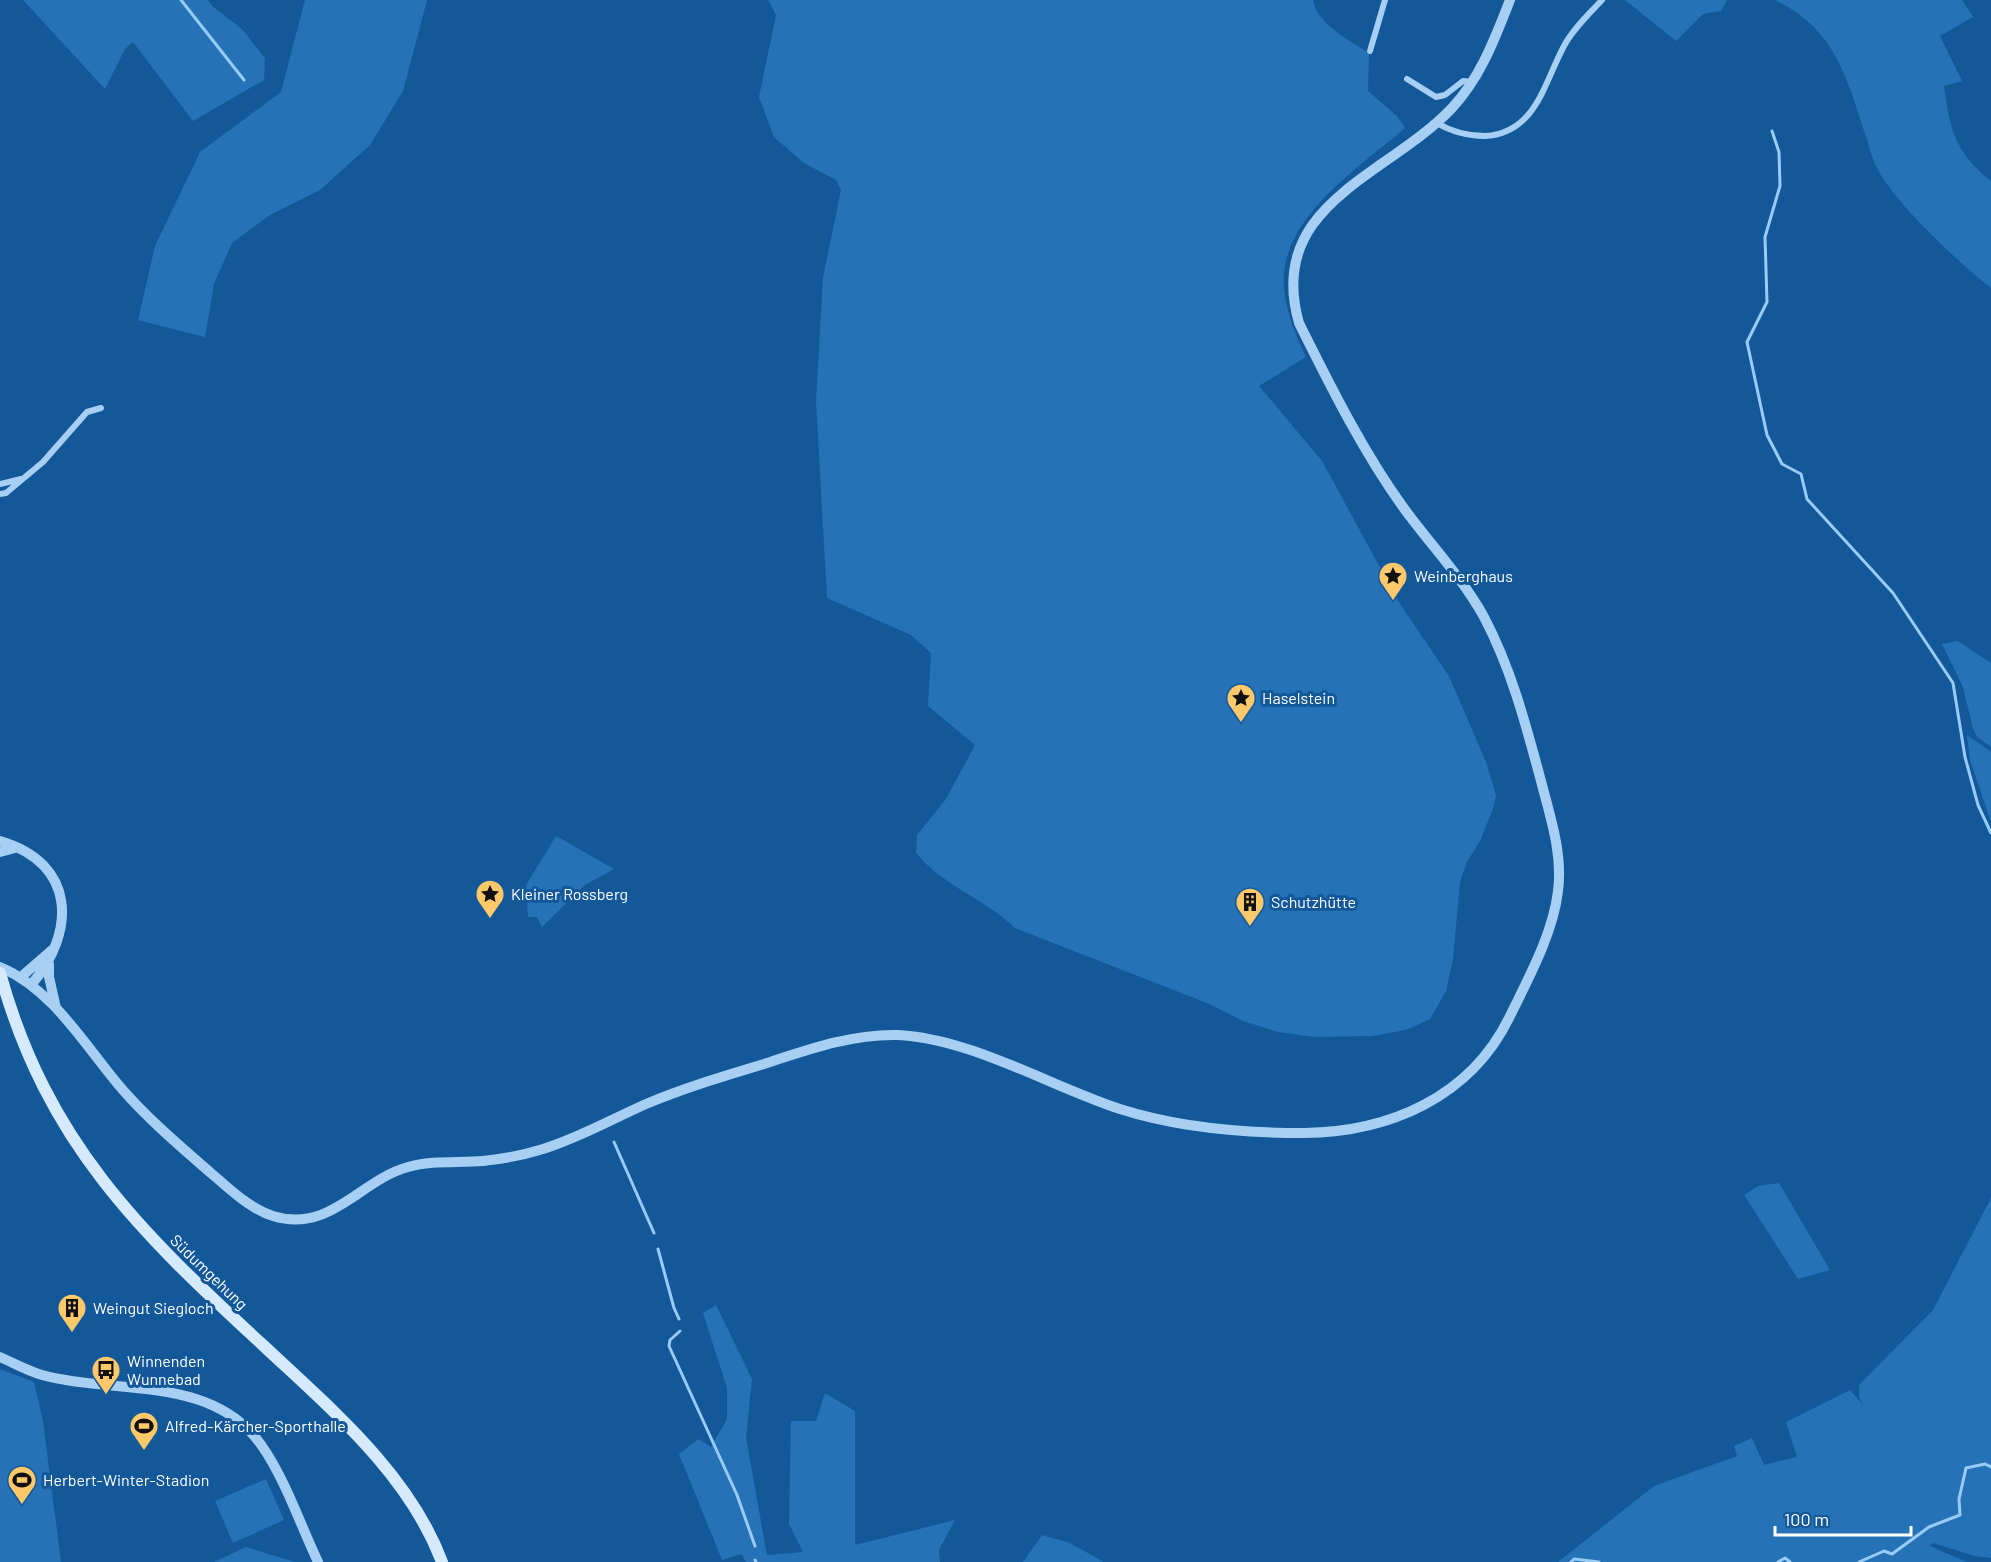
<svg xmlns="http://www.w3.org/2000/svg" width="1991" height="1562" font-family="Barlow,sans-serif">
<rect width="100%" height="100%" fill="#135899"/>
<path fill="#2672b7" d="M23,0h185l4,6 30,23 23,29 -1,22 -71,41 -60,-79 -8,7 -20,40z
M305,0h122l-24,91 -33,54 -50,45 -50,25 -38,28 -18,41 -9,53 -67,-17 17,-74 45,-94 81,-60z
M768,0h545c5,25 36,40 56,53l-1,38 29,25 8,12c-48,42 -133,94 -120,168 3,21 12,42 21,61l-47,29 63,75 78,143 49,72 37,86 10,33 -2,11 -14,35 -13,21 -7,20 -7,77 -7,32 -16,28 -24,11 -34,6 -58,1 -36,-5 -35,-11 -36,-18 -192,-75c-30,-29 -73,-43 -99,-75l1,-18 29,-36 29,-54 -47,-39 3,-53 -20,-18 -84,-37 -11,-197 7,-123 18,-88 -5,-10 -32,-17 -30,-26 -15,-40 17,-82z
M1625,0h102l-6,11 -18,3 -27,27z
M1775,0h187l11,17 -33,19 22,45 -18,5c6,44 11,66 47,95v107c-31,-24 -95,-84 -113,-118 -7,-12 -9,-27 -14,-39 -18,-56 -30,-103 -89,-131z
M1958,641l33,22v84l-14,-10 -4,-8 -10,-42 -21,-43z
M1967,735l24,17v70l-21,-62z
M556,836l58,33 -29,16 -43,42 -5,-10h-9l-2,-32z
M1779,1183l51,87 -32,9 -54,-84 14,-9z
M1991,1198v360l-17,-2 -41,-13 -3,3 37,16h-409l96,-76 83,-30 -3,-10 18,-8 12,27 33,-8 -11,-35 64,-32 13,15 -4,-8v-12l74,-75z
M716,1305l36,74 -6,59 21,117 36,-3 -14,-28 2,-103h25l9,-28 30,18v134l100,-25 -16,30 1,12h-194l-5,-8 -19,6 -43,-106 19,-15 13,8 16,-28v-31l-24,-75z
M0,1369l34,13 9,39 18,141h-61z
M266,1479l18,41 -51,23 -18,-42z
M1042,1535l28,8 34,19h-81z
M246,1547l49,15h-81z"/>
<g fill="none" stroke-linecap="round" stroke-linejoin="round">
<path stroke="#98cbf6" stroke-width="3" d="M181,0l63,80
M1772,131l7,21 1,34 -15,51 2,65 -20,40 20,93 15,29 19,10 6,25 86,94 60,90 12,74 13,48 13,28
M614,1142l40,91
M658,1249l16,59 5,11
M680,1331l-10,9 -1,6 68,149 18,51
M755,1560l1,2
M1571,1562l3,-3 25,3
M1778,1562l7,-4 5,4
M1859,1562l25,-11 8,3 37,-27 31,-12 -1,-16 7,-31 19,-4 6,3"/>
<path stroke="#a6cff3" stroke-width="6" d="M1370,51l15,-51
M1407,79l29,18 9,-2 18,-14 9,1
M1437,123c15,9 30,13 48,13 51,-3 59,-53 79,-90 9,-17 25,-32 38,-46
M0,484l21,-5
M0,494l6,-1 37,-31 44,-50 14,-4"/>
<path stroke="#a6cff3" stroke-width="10" d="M0,841c76,22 77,91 31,144
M0,852l15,-4
M49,964v13l7,31
M0,967c53,22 85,79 122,122 27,31 59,58 90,85 18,15 38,35 61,42 57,18 87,-36 135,-49 24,-7 50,-4 75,-6 20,-2 41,-6 60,-12 36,-11 69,-30 103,-45 38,-16 78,-28 118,-40 43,-14 87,-30 133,-29 73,3 153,51 223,74 59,19 123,24 184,24 86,-1 166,-36 205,-115 19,-39 44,-84 49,-127 5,-37 -8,-75 -17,-110 -15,-56 -30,-113 -57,-164 -22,-40 -55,-74 -81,-110 -41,-57 -73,-122 -104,-184 -34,-119 89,-147 153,-215 29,-31 43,-70 58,-108
M21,977l31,-27
M0,1357c14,6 28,14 42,18 73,20 170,-1 220,71 24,35 38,78 56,116"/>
<path stroke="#d6eafd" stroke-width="12" d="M0,973c47,170 140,259 265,374 67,63 144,127 177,215"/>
</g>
<defs>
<g id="sight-pin" transform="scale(1.5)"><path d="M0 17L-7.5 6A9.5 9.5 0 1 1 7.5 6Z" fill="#ffc868" stroke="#135899"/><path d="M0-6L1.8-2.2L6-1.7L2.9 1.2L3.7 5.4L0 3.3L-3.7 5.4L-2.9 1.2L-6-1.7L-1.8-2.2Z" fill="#111"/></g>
<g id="building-pin" transform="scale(1.5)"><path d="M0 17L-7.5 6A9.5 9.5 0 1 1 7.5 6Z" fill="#ffc868" stroke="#135899"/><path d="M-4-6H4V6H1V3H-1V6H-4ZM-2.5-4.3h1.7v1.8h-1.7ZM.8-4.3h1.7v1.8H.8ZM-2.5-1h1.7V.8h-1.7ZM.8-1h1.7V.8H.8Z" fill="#111"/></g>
<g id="bus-pin" transform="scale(1.5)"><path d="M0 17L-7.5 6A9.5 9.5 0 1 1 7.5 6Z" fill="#ffc868" stroke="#135899"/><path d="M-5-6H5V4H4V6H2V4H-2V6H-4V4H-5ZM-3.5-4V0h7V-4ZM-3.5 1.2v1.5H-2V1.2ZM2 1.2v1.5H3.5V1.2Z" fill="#111"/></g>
<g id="stadium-pin" transform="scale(1.5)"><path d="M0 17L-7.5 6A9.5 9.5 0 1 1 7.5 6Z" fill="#ffc868" stroke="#135899"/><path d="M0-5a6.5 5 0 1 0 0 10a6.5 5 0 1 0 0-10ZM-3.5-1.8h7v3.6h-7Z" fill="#111"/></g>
</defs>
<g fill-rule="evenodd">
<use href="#sight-pin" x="1393" y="576"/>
<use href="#sight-pin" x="1241" y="698"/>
<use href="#sight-pin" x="490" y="894"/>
<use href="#building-pin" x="1250" y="902"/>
<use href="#building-pin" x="72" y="1308"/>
<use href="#bus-pin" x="106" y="1370"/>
<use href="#stadium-pin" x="144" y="1426"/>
<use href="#stadium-pin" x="22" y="1480"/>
</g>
<g text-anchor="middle" stroke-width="6" stroke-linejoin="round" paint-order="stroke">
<g font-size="16" fill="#fff" stroke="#135899" text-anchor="start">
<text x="1414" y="582">Weinberghaus</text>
<text x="1262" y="704">Haselstein</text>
<text x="511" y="900">Kleiner Rossberg</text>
<text x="1271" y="908">Schutzhütte</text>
<text x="93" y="1314">Weingut Siegloch</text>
<text x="127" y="1367">Winnenden<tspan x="127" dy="18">Wunnebad</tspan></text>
<text x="165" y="1432">Alfred-Kärcher-Sporthalle</text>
<text x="43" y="1486">Herbert-Winter-Stadion</text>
</g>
<g font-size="16" fill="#fff" stroke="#135899">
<text transform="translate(209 1272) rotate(44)" y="6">Südumgehung</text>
</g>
</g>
<path d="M1775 1526v9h136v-9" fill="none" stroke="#ffffff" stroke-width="3"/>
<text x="1784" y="1526" font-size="18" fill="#ffffff" stroke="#135899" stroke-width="4.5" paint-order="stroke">100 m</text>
</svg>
